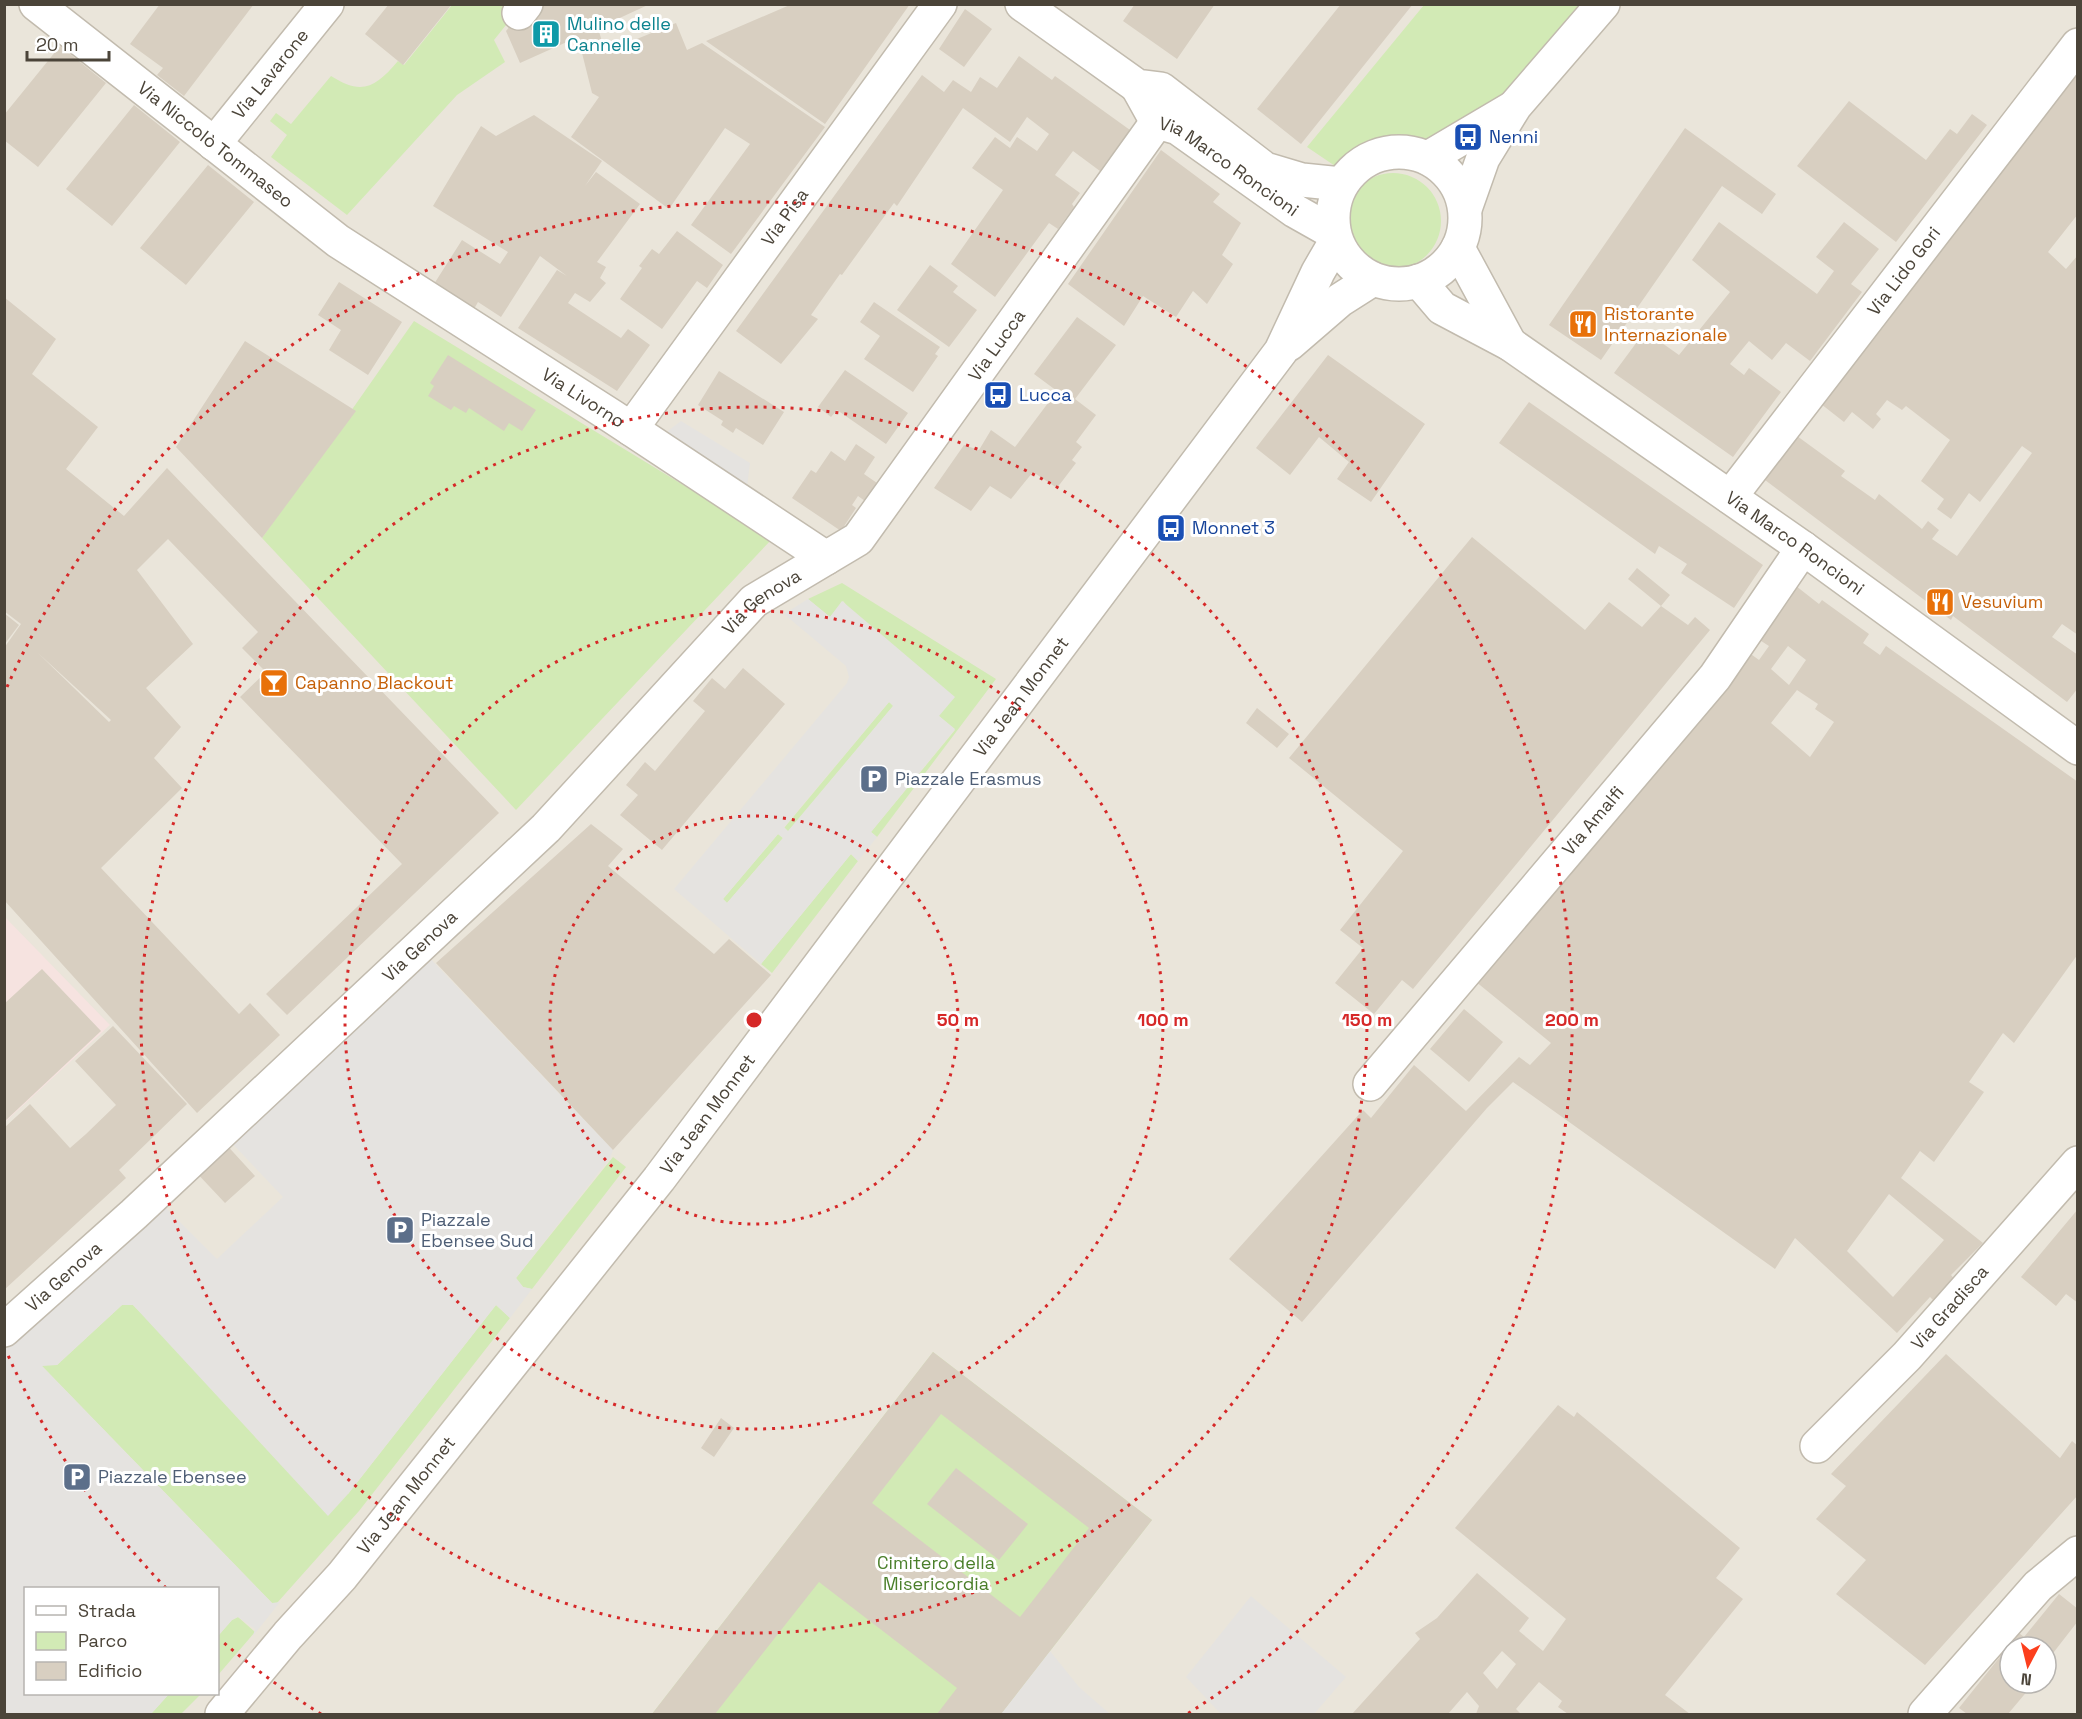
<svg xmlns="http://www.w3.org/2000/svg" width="2082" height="1719" font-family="'Space Grotesk',sans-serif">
<rect width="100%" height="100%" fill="#f6f3ec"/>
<path fill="#eae5da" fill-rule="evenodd" d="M5,5h2072v1709h-2072zM26,1588h192v106h-192zM2010,1647h36v36h-36z"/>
<path fill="#f6e3e0" d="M5,917l105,108 -105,97z"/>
<path fill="#d2eab5" d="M452,5h70l-28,35 11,22 -48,33 -110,120 -76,-58 16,-22 -17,-14 6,-8 15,11 40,-48c31,20 45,11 67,-15l6,4z
M1424,5h166l-80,92 -78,49h-55l-39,22 -31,-21z
M1345 221a48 48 0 1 1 96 0a48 48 0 1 1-96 0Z
M414,321l358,218 -256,271 -254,-272z
M842,583l154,96 -119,158 -6,-5 84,-102 -16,-14 -96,-115 -13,16 -22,-18z
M889,702l5,3 -106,127 -4,-4z
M778,834l5,4 -56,65 -4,-4z
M851,854l7,7 -86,112 -11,-9z
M613,1157l13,10 -94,122 -9,-2 -7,-9z
M122,1305h11l4,4 211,185 148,-189 14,13 -151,193 -82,92h-5l-231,-238h16z
M933,1352l219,168 -151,194h-349z
M238,1617l17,15 -37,43v-39l14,-16z
M169,1694h32l-20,20h-30z"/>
<path fill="#e5e3e0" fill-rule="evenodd" d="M681,421l69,42 -3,24 -83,-53z
M808,599l22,18 12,-16 113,96 -16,19 16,13 -84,103 6,5 -19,24 -7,-7 -90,110 -87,-75 173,-206 2,-6 -3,-11 -62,-52zM889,702l4,4 -105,125 -4,-4zM778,834l5,4 -56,65 -4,-4z
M423,951l190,199 -3,8 -94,120 7,9 9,2 -22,29 -14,-13 -148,189 -20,22 -195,-211h-11l-65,60 -15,1 230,237 8,-1 -27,34 2,-7 -17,-12 -6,3 -14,16v-48h-192v106h143l-18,20h-146v-365l155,-147 57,57 66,-62 -55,-58z
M1251,1596l95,81 -32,37h-93l-35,-37z
M1050,1651l29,36 31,27h-109z"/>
<path fill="#d8cfc1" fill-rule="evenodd" d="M160,4h94l-70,92 -27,-21 6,-7 -33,-24z
M389,4h63l-49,61 -38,-31z
M529,4h121l-52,24 7,24 71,-29 11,27 15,-7 123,84 -94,127 -40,-29 59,-81 -25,-16 -56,81 -98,-72 28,-40 -7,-4 -14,-56 -58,26 -14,-32z
M792,4h118l-85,120 -119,-83z
M1135,4h80l-38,55 -54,-38z
M1341,4h72l-112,140 -44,-35z
M965,9l27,20 -28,38 -25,-18z
M60,46l46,37 -68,84 -34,-27v-25z
M1019,56l33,24 3,-4 75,54 -30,41 -27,-20 -18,24 25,18 -8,11 2,3 -16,22 -9,-6 -54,74 -44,-33 52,-74 -31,-22 23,-31 15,11 7,-11 20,14 12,-17 -22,-17 -17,25 -47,-34 -66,98 -3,-3 -52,72 -2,-1 -29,41 7,4 -37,45 -45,-33 186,-256 22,17 9,-12 18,12 9,-15 17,11z
M2073,74l5,3v137l-30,38 18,17 12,-14v380l-16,-11 -10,13 26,18v33l-11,14 -114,-86 -2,4 -186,-140 32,-44 48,35 -4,5 34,24 4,-6 43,35 6,-8 11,9 -7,9 25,17 75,-103 -10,-7 -42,56 -11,-9 -18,26 -14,-10 7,-10 -23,-18 29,-41 -44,-34 -4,4 -15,-10 -11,14 5,5 -8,10 -21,-17 -8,10 -23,-18 61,-75z
M1849,101l77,59 24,-31 7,5 15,-20 15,11 -91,117 -99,-76z
M134,105l46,37 -68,84 -46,-37z
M534,115l68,46 -17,25 11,-14 44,32 -43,58 9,5 -6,11 6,5 -16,19 -15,-9 -7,10 53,35 7,-9 22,16 -33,46 -99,-63 39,-58 10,6 -27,-20 -39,61 -23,-15 -4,7 -40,-25 28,-44 38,24 8,-12 -75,-46 48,-80 15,10z
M1685,128l91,66 -14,20 -40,-28 -121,174 -52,-35z
M1161,150l59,44 -7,8 28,21 -19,32 11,9 -26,40 -14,-13 -17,26 -33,-21 -19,30 -56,-42z
M208,165l46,37 -68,83 -46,-37z
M1719,222l98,72 17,-23 -18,-14 28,-35 35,27 -28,35 11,8 -52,69 -24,-18 -14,17 -23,-19 -19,23 14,11 5,-7 32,24 -48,65 -119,-84 31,-42 34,24 51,-63 -38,-32z
M677,231l46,34 -16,23 -10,-7 -35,48 -42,-30 22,-31 -3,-2 13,-17 7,5z
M930,265l28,21 -5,6 24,18 -28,37 -52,-37z
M339,282l63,40 -34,53 -39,-25 12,-20 -23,-15z
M4,297l52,42 -24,35 66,53 -32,42 58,47 43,-48 332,345 -212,202 -21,-21 136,-130 -162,-167 26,-25 -24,-24 16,-16 -90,-93 -31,31 56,74 -47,44 35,39 -27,31 28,30 -81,80 138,146 11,-11 30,32 -83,78 -193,-213v-252l17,-24 -17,-13zM38,653l73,67 -2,2z
M874,302l66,45 -5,7 3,2 -25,36 -49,-33 16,-23 -20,-14z
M1077,317l39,28 -41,54 21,16 -20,27 6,5 -10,13 4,3 -19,25 -24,-16 -22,27 -21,-13 -19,25 -37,-23 30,-43 15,5 12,-20 24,17 42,-56 -23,-17z
M245,341l111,70 -94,127 -86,-91z
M448,355l88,55 -14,21 -13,-8 -5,8 -35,-23 -3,5 -12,-7 -3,4 -23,-14 6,-10 -4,-3z
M1328,355l97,69 -54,78 -34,-23 12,-17 -30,-25 -29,38 -34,-27z
M845,370l63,43 -22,31 -49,-34 -6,7 -13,-10z
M719,371l65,41 -21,33 -27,-17 -3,5 -12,-8 2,-4 -25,-16z
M1529,402l234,163 -29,43 -53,-35 6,-9 -28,-18 -4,8 -156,-111z
M856,444l19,13 -11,17 13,9 -12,18 -7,-5 -6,9 4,3 -15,23 -49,-33 19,-28 5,3 15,-22 14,10z
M1472,537l113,93 24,-28 33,25 19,-21 27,19 7,-8 15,13 -297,359 -11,-9 -28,34 -39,-31 28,-35 -23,-18 63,-79 -114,-93z
M1637,568l33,27 -9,11 -33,-27z
M1796,586l23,18 3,-4 47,34 -6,9 17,12 6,-9 192,136v172l-64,89 -11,-10 -34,49 15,10 -50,70 -14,-11 -19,27 82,65 -32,32 4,5 -21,21 -4,-4 -33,36 -102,-95 -20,31 -262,-187 -26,26 -185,214 -73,-63 134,-149 8,8 43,-53 52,46 53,-54 11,8 21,-22 -76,-62 273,-329 11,8 10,-14 -11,-7zM1788,646l18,14 -17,25 -18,-16zM1797,690l21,14 -3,5 19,13 -24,35 -39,-34zM1889,1194l55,46 -51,57 -46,-46z
M4,613l15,12 -15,20z
M743,668l42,36 -123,146 -42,-35 18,-20 -12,-10 19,-23 10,9 50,-60 -12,-10 19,-23 13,11z
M1257,708l32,26 -12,14 -31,-25z
M591,824l32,25 -15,17 106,88 15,-15 42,36 -158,175 -177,-187z
M42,969l59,62 -97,91v-118z
M1464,1009l39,33 -34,40 -39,-33z
M113,1026l74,78 -68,66 7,8 -122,112v-162l26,-24 40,44 16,-14 30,-29 -41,-44z
M223,1141l32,35 -30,27 -32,-34z
M2078,1209v94l-12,-9 -10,12 -35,-29z
M933,1352l219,168 -151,194h-64l20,-26 -138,-106 -104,132h-63zM941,1414l148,114 -69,89 -148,-114z
M1946,1354l114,104 12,-17 6,5v49l-153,170 -89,-71 30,-34 -50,-41 30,-33 -15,-12z
M1558,1405l16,12 3,-5 163,136 -24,30 27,21 -78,96 25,19h-122l-10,-7 4,-6 -23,-19 -23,27 5,5h-45l3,-8 -12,-14 -19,22h-96l68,-75 -5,-6 22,-15 40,-45 52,45 -10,13 24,20 23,-32 -111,-91zM1502,1651l14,13 -19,25 -14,-16z
M721,1418l13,10 -20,29 -13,-9z
M956,1468l72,56 -29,36 -72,-56z
M2059,1594l19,15v12l-28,36 3,3 -7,8v-21h-36v36h24l-26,31h-41l-8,-6 60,-75 5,4z"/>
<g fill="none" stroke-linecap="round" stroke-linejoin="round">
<g stroke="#c2bbae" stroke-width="36">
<g id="minor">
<path id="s1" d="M36,4l302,237 275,176 213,141"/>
<path d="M519,13l7,-9"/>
<path id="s2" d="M214,144l113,-140"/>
<path id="s3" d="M631,429l309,-425"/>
<path id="s4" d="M1730,497l348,-452"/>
<path id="s5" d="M1370,1084l345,-407 88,-129"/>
<path id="s6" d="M4,1330l130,-116 412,-386 208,-227 104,-62 299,-417"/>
<path id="s7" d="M1817,1446l90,-90 171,-193"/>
<path d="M1925,1714l113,-128 40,-33"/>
</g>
</g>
<g stroke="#c2bbae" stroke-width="36">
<g id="tertiary">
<path d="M1022,4l115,82 24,3 104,80 37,11 39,4"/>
<path id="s8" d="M1137,86l20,36 21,6 117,83 39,22"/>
<circle cx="1399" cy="218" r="66"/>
<path d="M1428,158l83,-49"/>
<path d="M1465,209l18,-51 32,-52 88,-102"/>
<path d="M1458,248l52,96"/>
<path id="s9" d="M1419,281l23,27 68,36 293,204 275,200"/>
<path d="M1289,344l51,-44 33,-21"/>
<path id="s10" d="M222,1714l66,-79 54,-59 317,-397 622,-828 37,-79 18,-31"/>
</g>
</g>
<use href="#minor" stroke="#fff" stroke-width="33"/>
<use href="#tertiary" stroke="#fff" stroke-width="33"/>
</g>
<g fill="none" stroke="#d62828" stroke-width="3" stroke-dasharray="3 6">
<circle cx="754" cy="1020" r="204"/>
<circle cx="754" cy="1020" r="409"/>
<circle cx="754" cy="1020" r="613"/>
<path d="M321 1714A818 818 0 0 1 223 1642M166 1588A818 818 0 0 1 7 1353M7 687A818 818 0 1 1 1187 1714"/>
</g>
<defs>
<g id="building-square" transform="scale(1.5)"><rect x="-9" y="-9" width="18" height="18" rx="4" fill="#0f9aa8" stroke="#fff"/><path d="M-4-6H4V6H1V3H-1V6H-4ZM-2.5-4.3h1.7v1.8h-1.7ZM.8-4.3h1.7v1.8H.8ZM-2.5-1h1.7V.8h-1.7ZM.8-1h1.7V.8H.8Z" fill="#fff"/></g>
<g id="bus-square" transform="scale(1.5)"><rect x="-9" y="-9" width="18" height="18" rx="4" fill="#1a4fb4" stroke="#fff"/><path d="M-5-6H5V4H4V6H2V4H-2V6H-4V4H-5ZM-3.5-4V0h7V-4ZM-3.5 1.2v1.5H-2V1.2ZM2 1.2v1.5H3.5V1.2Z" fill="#fff"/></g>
<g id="restaurant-square" transform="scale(1.5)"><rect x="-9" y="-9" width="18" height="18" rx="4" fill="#e8710a" stroke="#fff"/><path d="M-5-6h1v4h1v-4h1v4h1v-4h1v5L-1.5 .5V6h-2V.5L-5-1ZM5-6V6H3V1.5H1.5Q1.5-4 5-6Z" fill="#fff"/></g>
<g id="bar-square" transform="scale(1.5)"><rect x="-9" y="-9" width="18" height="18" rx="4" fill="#e8710a" stroke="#fff"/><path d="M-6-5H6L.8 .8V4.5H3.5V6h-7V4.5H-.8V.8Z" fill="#fff"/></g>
<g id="parking-square" transform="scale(1.5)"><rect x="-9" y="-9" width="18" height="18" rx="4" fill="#5c6f8a" stroke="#fff"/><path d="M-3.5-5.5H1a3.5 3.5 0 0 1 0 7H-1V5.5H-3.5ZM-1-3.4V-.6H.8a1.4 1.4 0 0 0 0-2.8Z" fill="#fff"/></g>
</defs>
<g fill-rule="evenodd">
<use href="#building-square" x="546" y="34"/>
<use href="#bus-square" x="1468" y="137"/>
<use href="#restaurant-square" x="1583" y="324"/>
<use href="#bus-square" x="998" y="395"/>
<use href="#bus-square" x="1171" y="528"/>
<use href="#restaurant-square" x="1940" y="602"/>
<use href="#bar-square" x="274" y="683"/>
<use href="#parking-square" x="874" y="779"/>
<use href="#parking-square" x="400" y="1230"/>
<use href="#parking-square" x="77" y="1477"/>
</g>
<g text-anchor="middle" stroke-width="6" stroke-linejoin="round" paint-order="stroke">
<g font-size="18" fill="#0d838f" stroke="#fff" text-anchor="start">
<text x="567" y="30">Mulino delle<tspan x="567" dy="21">Cannelle</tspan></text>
</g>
<g font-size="18" fill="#4b4439" stroke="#fff">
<text dy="6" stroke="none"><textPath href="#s2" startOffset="90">Via Lavarone</textPath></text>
<text dy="6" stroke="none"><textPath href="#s1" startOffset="228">Via Niccolò Tommaseo</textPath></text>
<text dy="6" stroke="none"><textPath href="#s8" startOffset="126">Via Marco Roncioni</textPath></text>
<text dy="6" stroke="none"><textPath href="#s3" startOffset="262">Via Pisa</textPath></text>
<text dy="6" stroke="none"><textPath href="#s4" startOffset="285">Via Lido Gori</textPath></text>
<text dy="6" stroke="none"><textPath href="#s6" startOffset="1406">Via Lucca</textPath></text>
<text dy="6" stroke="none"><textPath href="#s1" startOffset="675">Via Livorno</textPath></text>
<text dy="6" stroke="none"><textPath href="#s9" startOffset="460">Via Marco Roncioni</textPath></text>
<text dy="6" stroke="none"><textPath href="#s6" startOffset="1052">Via Genova</textPath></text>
<text dy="6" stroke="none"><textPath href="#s10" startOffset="1294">Via Jean Monnet</textPath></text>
<text dy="6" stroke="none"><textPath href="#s5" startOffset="345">Via Amalfi</textPath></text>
<text dy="6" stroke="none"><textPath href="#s6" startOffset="566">Via Genova</textPath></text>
<text dy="6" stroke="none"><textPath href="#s10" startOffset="772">Via Jean Monnet</textPath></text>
<text dy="6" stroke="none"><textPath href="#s6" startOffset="80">Via Genova</textPath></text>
<text dy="6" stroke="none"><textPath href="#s7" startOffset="192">Via Gradisca</textPath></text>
<text dy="6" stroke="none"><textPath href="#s10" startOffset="286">Via Jean Monnet</textPath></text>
</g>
<g font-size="18" fill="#164399" stroke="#fff" text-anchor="start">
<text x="1489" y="143">Nenni</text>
<text x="1019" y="401">Lucca</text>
<text x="1192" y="534">Monnet 3</text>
</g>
<g font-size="18" fill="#c56008" stroke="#fff" text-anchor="start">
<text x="1604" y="320">Ristorante<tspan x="1604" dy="21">Internazionale</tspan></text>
<text x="1961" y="608">Vesuvium</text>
<text x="295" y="689">Capanno Blackout</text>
</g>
<g font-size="18" fill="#4e5e75" stroke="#fff" text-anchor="start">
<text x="895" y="785">Piazzale Erasmus</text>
<text x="421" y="1226">Piazzale<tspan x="421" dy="21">Ebensee Sud</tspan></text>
<text x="98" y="1483">Piazzale Ebensee</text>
</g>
<g font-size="18" fill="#4a7f2a" stroke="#fff">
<text x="936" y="1569">Cimitero della<tspan x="936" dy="21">Misericordia</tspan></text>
</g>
</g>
<circle cx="754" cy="1020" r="9" fill="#d62828" stroke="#fff" stroke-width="3"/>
<g font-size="18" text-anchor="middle" font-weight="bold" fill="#d62828" stroke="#fff" stroke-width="6" stroke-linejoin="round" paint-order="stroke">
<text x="958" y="1026">50 m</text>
<text x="1163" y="1026">100 m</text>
<text x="1367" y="1026">150 m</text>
<text x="1572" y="1026">200 m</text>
</g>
<rect width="2082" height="1719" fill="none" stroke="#4b4439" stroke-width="12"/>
<rect x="24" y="1587" width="195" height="108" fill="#ffffff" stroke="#b7b4b0" stroke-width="1.5"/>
<rect x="36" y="1606" width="30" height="9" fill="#ffffff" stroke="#b7b4b0" stroke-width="1.5"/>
<text x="78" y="1617" font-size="18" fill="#4b4439">Strada</text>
<rect x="36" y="1632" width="30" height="18" fill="#d2eab5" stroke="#b7b4b0" stroke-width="1.5"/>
<text x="78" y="1647" font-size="18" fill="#4b4439">Parco</text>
<rect x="36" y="1662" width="30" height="18" fill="#d8cfc1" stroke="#b7b4b0" stroke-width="1.5"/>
<text x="78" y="1677" font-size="18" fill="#4b4439">Edificio</text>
<g transform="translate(2028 1665) rotate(187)"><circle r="28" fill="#ffffff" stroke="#b7b4b0" stroke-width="1.5"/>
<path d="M0-4.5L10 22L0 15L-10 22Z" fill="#fc3f1d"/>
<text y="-9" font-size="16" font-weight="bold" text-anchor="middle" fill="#4b4439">N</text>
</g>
<path d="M27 51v9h82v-9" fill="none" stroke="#4b4439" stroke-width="3"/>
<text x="36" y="51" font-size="18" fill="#4b4439" stroke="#ffffff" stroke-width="4.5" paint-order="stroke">20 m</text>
</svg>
